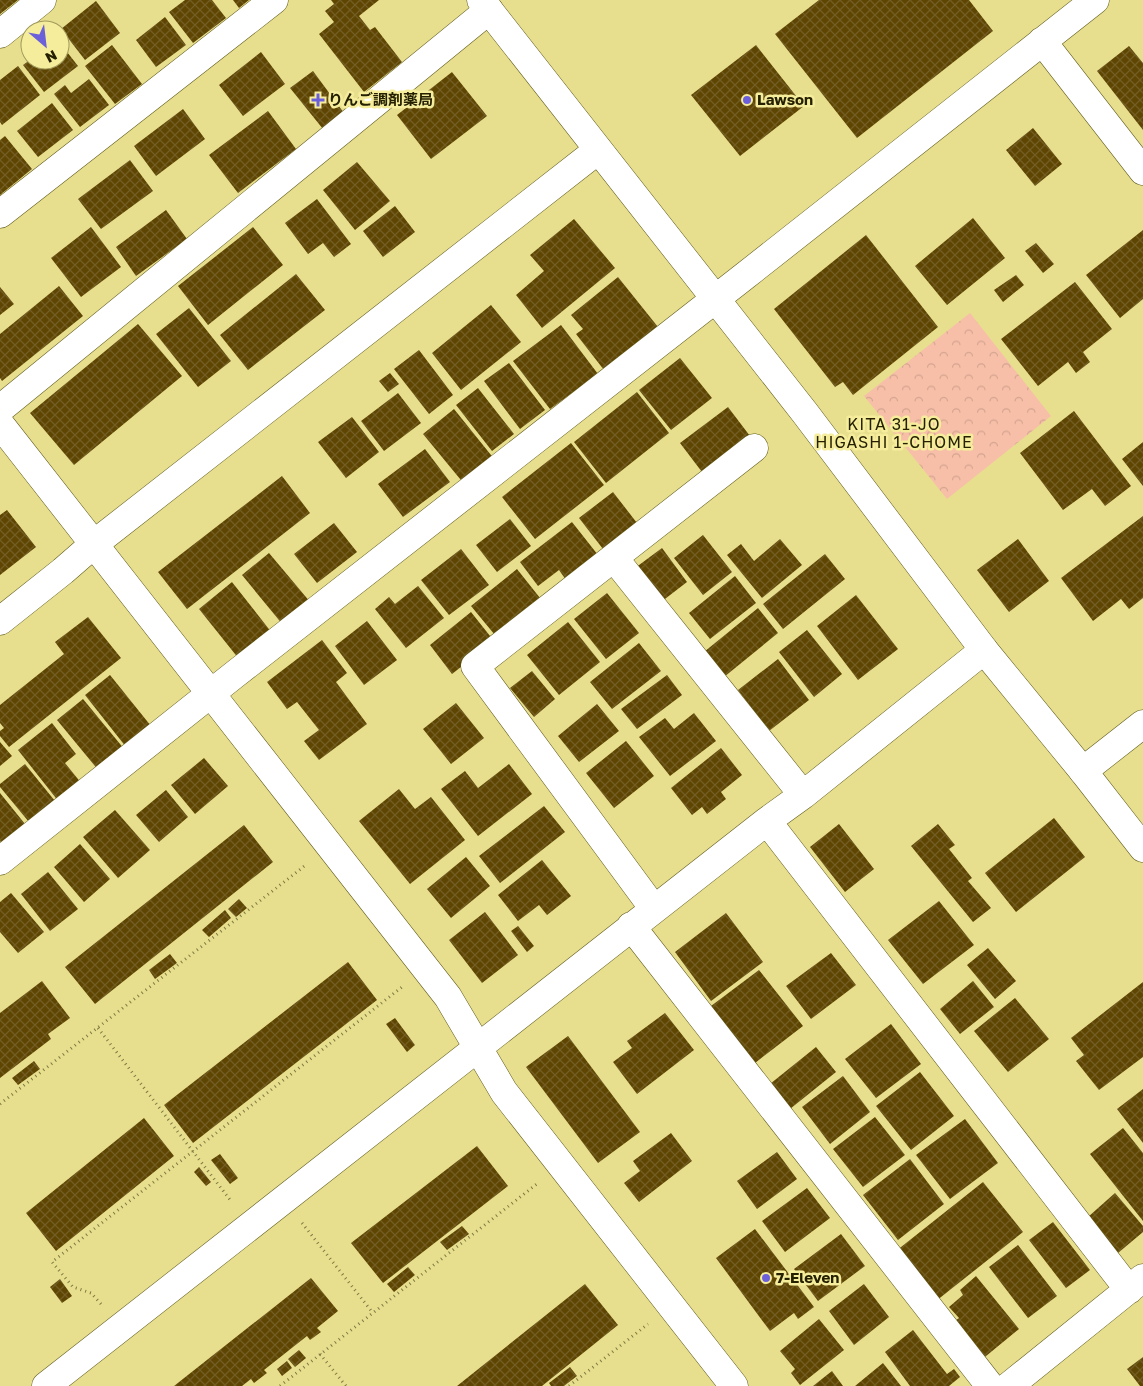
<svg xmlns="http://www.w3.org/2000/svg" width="1143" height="1386" font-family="'Golos Text','Noto Sans JP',sans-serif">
<defs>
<pattern id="park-crowns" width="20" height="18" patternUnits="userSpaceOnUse" patternTransform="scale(1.25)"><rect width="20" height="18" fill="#f7bfa8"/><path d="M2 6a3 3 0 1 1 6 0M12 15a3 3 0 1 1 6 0" fill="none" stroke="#d4a48f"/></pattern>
<pattern id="building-cross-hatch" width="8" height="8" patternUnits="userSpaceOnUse" patternTransform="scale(1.25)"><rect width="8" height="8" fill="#5f4502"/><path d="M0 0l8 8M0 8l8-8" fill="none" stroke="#725d25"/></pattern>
</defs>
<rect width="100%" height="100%" fill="#e7df8e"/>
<path fill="url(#park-crowns)" d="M970,313l81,103 -104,83 -83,-103z"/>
<path fill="url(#building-cross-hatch)" d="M0,0h18l-18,14z
M185,0h27l14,18 -33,25 -24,-31z
M233,0h16l-10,8z
M331,0h48l-20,16 11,14 5,-3 27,35 -38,30 -45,-58 15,-12 -9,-11 9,-7z
M819,0h150l24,31 -136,107 -82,-104z
M96,1l24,32 -35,27 -24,-31z
M165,17l21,28 -30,22 -20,-27z
M60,43l18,23 -34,26 -21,-27 7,-5h30z
M112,45l30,39 -27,20 -30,-38z
M756,45l48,61 -64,50 -49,-61z
M1129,46l14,17v67l-46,-59z
M261,52l24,32 -42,32 -24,-31z
M18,66l22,29 -38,30 -2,-3v-42z
M313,71l31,42 -21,16 -33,-41z
M452,72l35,44 -56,43 -34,-44z
M89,79l20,26 -29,22 -26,-33 11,-9 6,8z
M52,103l21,27 -35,27 -21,-26z
M183,109l22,30 -49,37 -22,-30z
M268,111l28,38 -58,44 -29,-38z
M1033,128l29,36 -27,22 -29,-36z
M5,136l27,33 -32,26v-55z
M130,160l23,31 -52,38 -23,-30z
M357,162l33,39 -35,29 -32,-40z
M317,199l34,45 -17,13 -11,-14 -15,11 -23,-31z
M395,206l20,26 -32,25 -20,-26z
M166,210l21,29 -51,37 -20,-29z
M973,218l32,40 -58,47 -32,-39z
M574,219l41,49 -73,60 -26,-33 28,-24 -14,-16z
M91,227l30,40 -40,30 -30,-39z
M253,227l30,38 -75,60 -30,-39z
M1143,230v69l-23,19 -34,-43z
M866,235l72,92 -85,68 -10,-13 -8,5 -61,-78z
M1036,243l18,21 -11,9 -18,-22z
M296,274l29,36 -77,60 -28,-35z
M1016,275l8,10 -21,17 -9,-12z
M618,277l40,50 -54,43 -28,-36 7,-5 -12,-14z
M1075,282l37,47 -29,23 7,10 -14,11 -8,-11 -30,24 -37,-47z
M59,286l24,30 -81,65 -2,-3v-44z
M0,287l14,17 -14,11z
M491,305l30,37 -60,48 -29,-37z
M189,308l42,53 -33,26 -42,-53z
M138,324l44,52 -108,89 -44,-52z
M561,325l37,49 -48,35 -37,-48z
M419,350l34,45 -24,19 -35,-45z
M680,358l32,40 -41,32 -32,-40z
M509,363l36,47 -25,19 -36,-48z
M390,373l9,11 -11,8 -9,-11z
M478,388l36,46 -22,17 -36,-46z
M637,392l32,41 -63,50 -32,-41z
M398,393l23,30 -37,28 -23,-30z
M728,407l25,33 -48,36 -25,-33z
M454,409l41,51 -30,25 -42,-51z
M1074,411l57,75 -26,20 -13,-17 -29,21 -43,-57z
M352,417l27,35 -33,26 -28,-36z
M1143,442v44l-21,-27z
M571,443l33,42 -69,54 -33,-42z
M425,449l25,33 -47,35 -25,-33z
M282,476l28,37 -123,96 -29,-37z
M613,492l24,31 -34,26 -24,-31z
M7,510l29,37 -36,28v-60z
M1143,516v82l-14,11 -8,-10 -28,22 -32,-43z
M510,519l21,27 -34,26 -21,-27z
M572,522l26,33 -32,25 -7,-10 -21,16 -18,-24z
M334,523l23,29 -40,31 -23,-29z
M703,535l29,37 -29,23 -29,-37z
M780,539l22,26 -40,33 -35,-43 14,-11 13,17z
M1018,539l31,42 -40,31 -32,-42z
M662,548l25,34 -26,20 -26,-34z
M461,549l28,36 -40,30 -28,-35z
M269,553l42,50 -28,22 -41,-50z
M825,554l20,25 -62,50 -20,-25z
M517,569l27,34 -45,37 -28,-34z
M735,576l21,27 -46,36 -21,-26z
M232,582l40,51 -33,26 -40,-50z
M418,586l26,32 -38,30 -31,-39 14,-12 6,7z
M607,593l32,40 -33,26 -32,-40z
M856,595l42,54 -40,31 -41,-54z
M758,608l20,25 -54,44 -20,-25z
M471,612l23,29 -42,33 -22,-29z
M88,617l33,41 -112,89 -9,-11v-5l4,-3 -4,-5v-18l64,-51 -9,-12z
M367,621l30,39 -33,25 -29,-39z
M568,622l32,40 -41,33 -32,-40z
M807,630l35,44 -28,23 -35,-45z
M322,640l25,33 -11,9 31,42 -48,36 -15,-19 15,-11 -22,-28 -10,7 -20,-27z
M639,643l22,28 -49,38 -22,-27z
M778,659l31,41 -40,31 -31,-41z
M532,671l23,28 -21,18 -24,-29z
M110,675l41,51 -25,21 -41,-52z
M667,675l15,20 -45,34 -16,-20z
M83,699l42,51 -26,21 -42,-51z
M456,703l28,35 -33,26 -28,-35z
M597,704l22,27 -40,31 -21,-26z
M694,713l22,28 -46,35 -31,-39 26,-19 9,11z
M52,723l24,31 -11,9 17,21 -23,18 -41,-52z
M626,741l28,35 -40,32 -28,-35z
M0,742l12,14 -12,10z
M721,748l21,27 -21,17 5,7 -19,15 -5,-7 -10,8 -21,-27z
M204,758l24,28 -33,28 -24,-29z
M25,764l30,37 -26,21 -29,-35v-3z
M509,764l23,30 -54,42 -37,-47 24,-18 13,17z
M399,789l16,20 16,-12 34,43 -55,44 -51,-63z
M166,790l22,27 -29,25 -23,-27z
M0,793l25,31 -23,20 -2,-3z
M544,806l21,26 -65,51 -21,-27z
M115,810l35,40 -32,28 -35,-41z
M1054,818l31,39 -69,55 -31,-39z
M839,824l35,45 -29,23 -35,-45z
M938,824l17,21 -6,4 23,29 -4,3 23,27 -18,14 -62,-76z
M244,825l29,37 -178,142 -30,-37z
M80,844l30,35 -26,23 -30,-35z
M466,857l24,29 -39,32 -24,-29z
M542,860l29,36 -24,19 -8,-10 -21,16 -20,-26z
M48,872l30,37 -28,22 -29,-37z
M11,893l33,39 -26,21 -18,-21v-30z
M239,899l8,9 -11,9 -8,-8z
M939,901l35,44 -51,39 -35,-44z
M225,910l6,8 -22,19 -7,-7z
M485,912l33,43 -36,28 -33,-43z
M726,913l37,49 -52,39 -36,-49z
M518,926l16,20 -7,6 -16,-21z
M988,948l28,33 -21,18 -28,-34z
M831,953l25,32 -45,34 -25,-33z
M170,954l7,9 -22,16 -6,-9z
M348,962l29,38 -184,143 -29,-38z
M759,970l44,56 -48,37 -44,-57z
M42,981l28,37 -22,16 3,5 -51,39v-65z
M973,981l21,26 -34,27 -20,-25z
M1143,982v75l-44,33 -23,-29 8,-6 -13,-17z
M1015,998l34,41 -41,33 -34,-41z
M665,1013l29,37 -57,44 -24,-32 19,-14 -5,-7z
M395,1018l20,27 -8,7 -21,-28z
M891,1024l30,40 -45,34 -31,-39z
M568,1036l72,96 -42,31 -72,-96z
M816,1047l20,25 -46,37 -20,-25z
M34,1061l6,8 -22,16 -6,-7z
M920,1072l34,44 -43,34 -35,-44z
M843,1076l27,36 -40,32 -28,-37z
M1143,1089v54l-26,-34z
M875,1117l30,38 -42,32 -30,-38z
M144,1118l30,38 -118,95 -30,-38z
M965,1119l33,44 -48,36 -34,-44z
M1123,1128l20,25v68l-53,-67z
M671,1133l21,28 -53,41 -15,-19 16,-12 -7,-10z
M477,1146l31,40 -125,97 -32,-40z
M777,1152l20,27 -40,30 -20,-28z
M220,1154l18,24 -8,6 -19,-24z
M910,1159l34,45 -46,36 -35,-45z
M199,1167l12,15 -5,4 -12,-14z
M983,1182l40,50 -87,69 -40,-50z
M807,1188l23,30 -45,34 -23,-31z
M1115,1193l28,33v6l-25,21 -30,-36z
M1053,1222l37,48 -24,18 -37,-48z
M462,1226l7,8 -22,16 -7,-8z
M755,1229l59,78 -16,12 -4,-6 -24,18 -54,-73z
M841,1234l24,32 -47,35 -24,-32z
M1018,1245l39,51 -29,22 -39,-51z
M408,1267l7,8 -21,17 -7,-8z
M976,1276l43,53 -39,32 -30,-36 9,-7 -10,-11 14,-12 -3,-5z
M311,1278l27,33 -21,17 4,4 -11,8 -3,-4 -43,34 3,3 -13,10 -3,-4 -9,7h-68z
M60,1279l12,17 -10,7 -12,-16z
M585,1284l33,41 -76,61h-85z
M864,1284l25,33 -35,28 -25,-34z
M819,1319l25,31 -44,35 -9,-12 4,-4 -15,-18z
M913,1330l34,44 7,-5 6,8 -11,9h-39l-25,-34z
M299,1350l7,8 -11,9 -7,-8z
M1143,1357v29h-3l-13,-17z
M287,1361l5,7 -10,8 -5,-7z
M883,1363l18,23h-46z
M570,1367l7,9 -13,10h-13l-2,-3z
M832,1371l11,15h-30z"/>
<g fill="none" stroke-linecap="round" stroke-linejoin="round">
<g stroke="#625c1d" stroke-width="29">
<path id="street" d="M0,34l42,-34
M1042,41l101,130
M0,214l274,-214
M0,409l489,-399
M614,558l189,237
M0,621l63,-50 31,-27 504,-394
M1083,771l60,-47
M767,821l362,469
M0,861l234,-186 512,-400 349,-275
M654,909l-179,-243 279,-218
M631,926l359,460
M46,1386l721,-565 36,-26 181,-145
M1009,1386l134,-108"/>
</g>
<g stroke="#625c1d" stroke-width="29">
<path id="secondary" d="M481,0l324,413 179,237 99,121 60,77
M0,424l448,573 56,95 230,294"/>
</g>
<path stroke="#7f7942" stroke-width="3" stroke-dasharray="1 4" stroke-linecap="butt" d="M98,1028l133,173
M0,1104l307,-240
M302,1223l71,90
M101,1304l-10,-11 -18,-6 -21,-25 350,-275
M320,1354l26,32
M280,1386l258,-203
M569,1386l79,-62"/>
<use href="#street" stroke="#fff" stroke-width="28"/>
<use href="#secondary" stroke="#fff" stroke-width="28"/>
</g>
<g fill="#6c60da" stroke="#f5ed9b" stroke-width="2">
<path d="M315.5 92.5h5v5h5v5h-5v5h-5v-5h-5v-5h5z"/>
<circle cx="747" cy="100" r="5"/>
<circle cx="766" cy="1278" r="5"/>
</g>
<g text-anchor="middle" stroke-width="5" stroke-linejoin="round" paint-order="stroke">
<g font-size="15" font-weight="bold" fill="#242000" stroke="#f5ed9b" text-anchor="start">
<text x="328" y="105">りんご調剤薬局</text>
<text x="757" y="105">Lawson</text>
<text x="776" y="1283">7-Eleven</text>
</g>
<g font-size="16" letter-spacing="1" fill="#242000" stroke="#f5ed9b">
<text x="894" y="430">KITA 31-JO<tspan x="894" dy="18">HIGASHI 1-CHOME</tspan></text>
</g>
</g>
<g transform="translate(45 45) rotate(152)"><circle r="24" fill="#f5ed9b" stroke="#a19b5d"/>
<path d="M0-4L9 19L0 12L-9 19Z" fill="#6c60da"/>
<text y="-8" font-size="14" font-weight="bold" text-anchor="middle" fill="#242000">N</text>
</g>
</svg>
